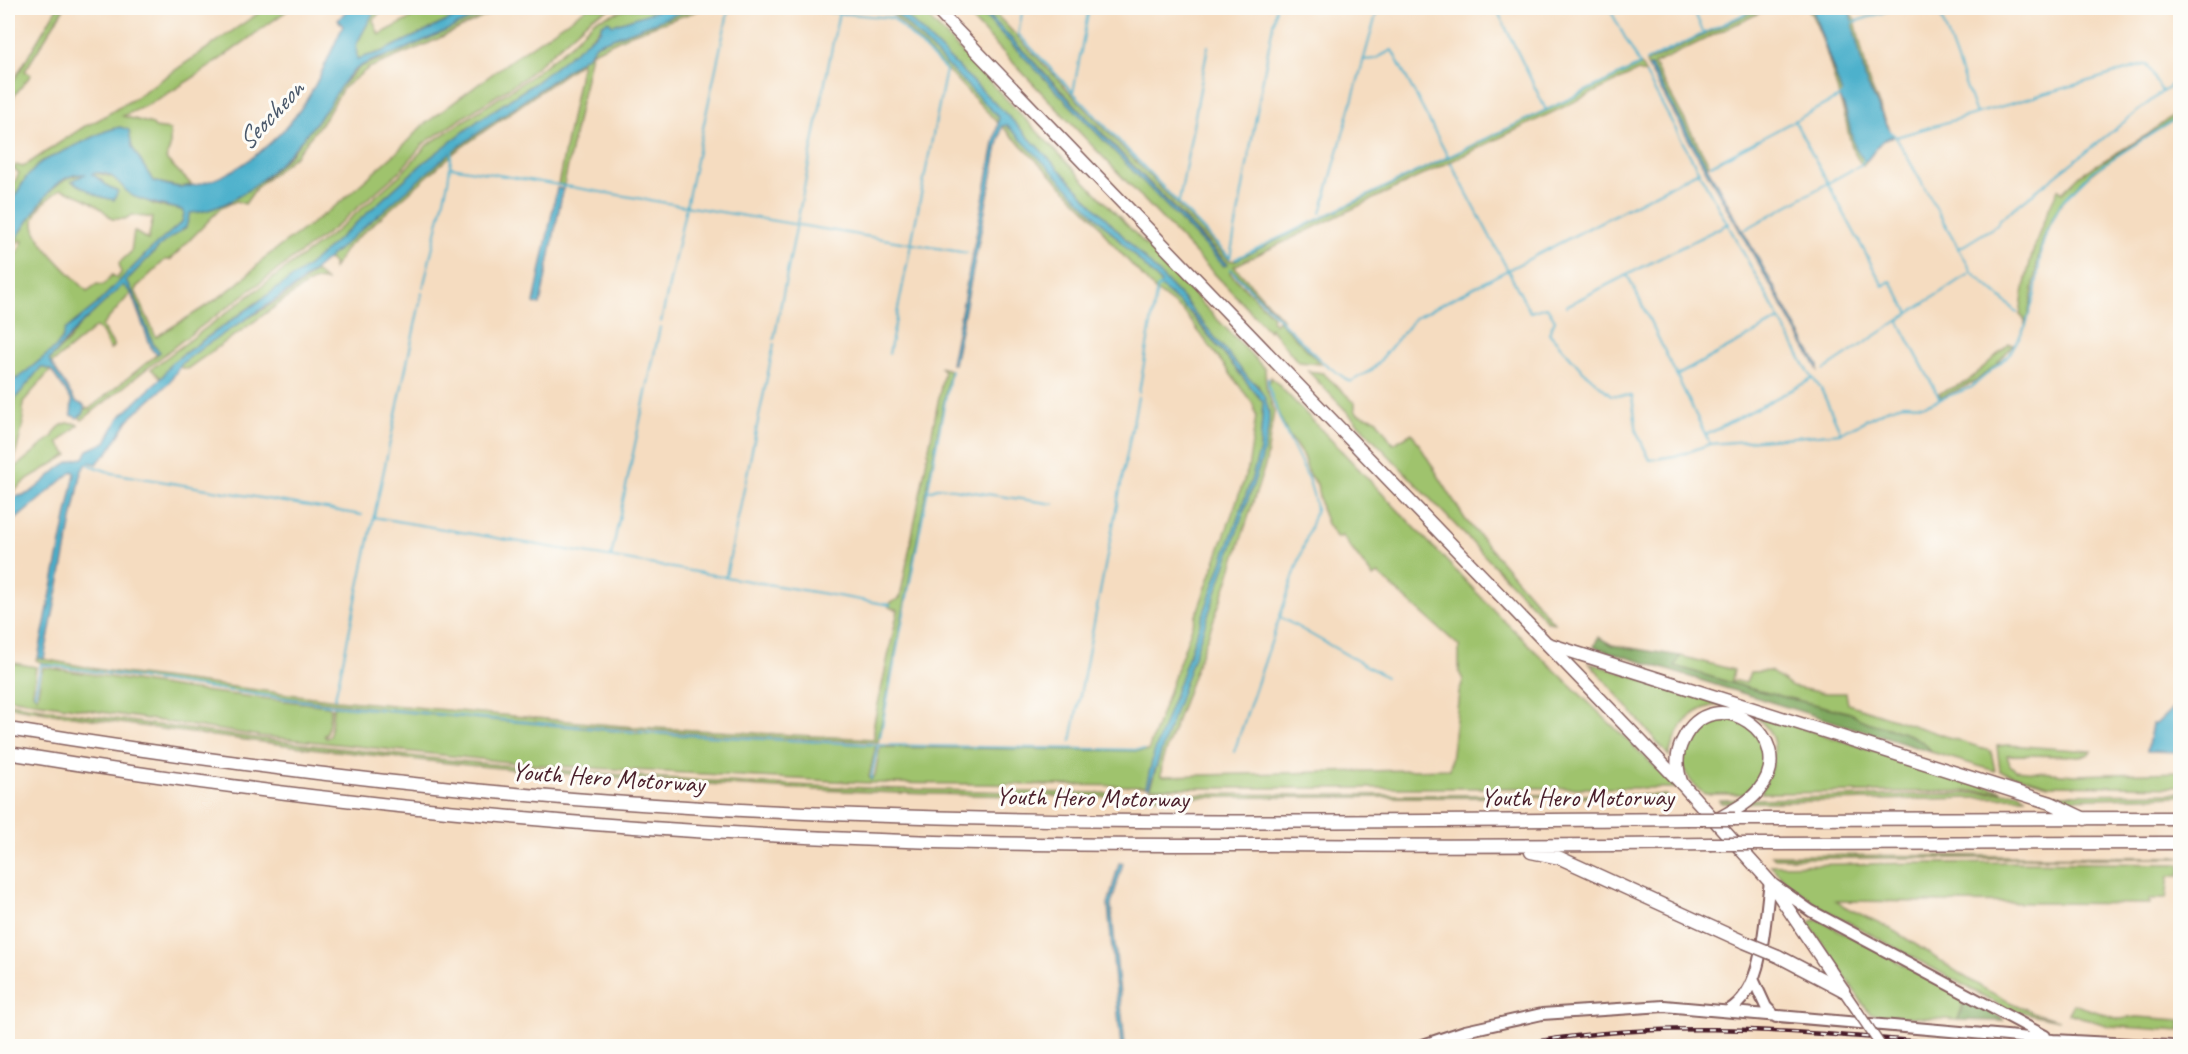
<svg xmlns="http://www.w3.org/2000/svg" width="2188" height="1054" font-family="Caveat,sans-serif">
<rect width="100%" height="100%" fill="#fdfcf7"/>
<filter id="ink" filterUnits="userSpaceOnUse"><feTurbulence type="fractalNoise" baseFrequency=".0167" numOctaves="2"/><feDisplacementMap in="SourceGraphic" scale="12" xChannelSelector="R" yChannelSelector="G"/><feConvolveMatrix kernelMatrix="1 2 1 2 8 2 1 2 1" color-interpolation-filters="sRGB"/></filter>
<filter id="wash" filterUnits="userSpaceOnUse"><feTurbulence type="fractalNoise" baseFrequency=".008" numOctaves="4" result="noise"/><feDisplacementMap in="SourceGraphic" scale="24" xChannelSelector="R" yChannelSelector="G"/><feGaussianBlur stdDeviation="1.35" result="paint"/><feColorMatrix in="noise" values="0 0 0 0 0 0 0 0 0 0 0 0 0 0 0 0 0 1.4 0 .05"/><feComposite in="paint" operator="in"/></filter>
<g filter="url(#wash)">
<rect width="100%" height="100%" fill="#f5dcc0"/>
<path fill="#9fc36d" stroke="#74714c" stroke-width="1.5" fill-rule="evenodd" d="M57,8h7l-39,63 6,4c-8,10 -16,18 -23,31v-16z
M266,8h25c-52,36 -109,84 -168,108l29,8 3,4 15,2v18l-4,11 26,26 -13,2 -26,-6 -21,-34 -3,-16 -9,-4 -14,4 -65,31 -15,16 -18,29v-11l11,-23 -6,-5 3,-3 7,2 62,-41c13,-4 31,-18 45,-25z
M376,8h8l-11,12 6,15 51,-27h45l-94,44 -24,7 -1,-14z
M494,8h8l-75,36 -58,24 -12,9 -14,11 -17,29 -30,38 -40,33 -11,16 -9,-3 -15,7 -51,52h-5l-28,27 -2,3 21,47c36,-23 79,-45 107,-78l75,-55 58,-51 26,-27 89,-66 76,-52h26l-21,9 -68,61 -100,65 -24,28 -67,58 -154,114 -97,77 -3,-3 7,-9 3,1 71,-57 -6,-6 -21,-54 -7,-11 37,-38 23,-16 4,-15 74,-33 26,-24 36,-45 9,-18 25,-25 46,-18z
M665,8l-52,17 -5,-4 -25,24 -48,38 -56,37 -57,44 -116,104 -126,88 -19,22 -10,-9 185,-138 66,-58 25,-28 99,-65 44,-35 25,-25 32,-11z
M693,8h12l-74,26 -40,19 -27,132h-6l24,-123 -127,90 -108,95 -14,22v-6l-6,-5 124,-106 137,-97 9,-11z
M887,8h4l10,9 95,95 3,6v6z
M898,8h21l346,361 1,18 8,24 -8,51 -40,124 -64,175 -1,15 289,-7 9,-76 4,-13 -4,-8v-26l-81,-72 -5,3 -31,-41 -5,2 -10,-14 -6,-16 -4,-24 -8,-9 -6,-19 -15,-22 -11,-23 -9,-25 3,-9 230,241 176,170h-527l19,-63 92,-263 8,-51 -11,-26 -10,-7 -63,-77 -173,-181z
M961,8h16l247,258 3,-3 -245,-255h8l239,252 5,1 407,-196 5,9 -8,-3 -404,195 49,54 -52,-51 -1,4 43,43 -2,4 4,4 3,-4 3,3 40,41 -23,-2 -28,-34 -1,3z
M1760,8h9l-115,56 55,100 -3,3 -55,-101 -3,1 -2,-4z
M1808,8h4l30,86 -2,4 13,34c-1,8 5,24 13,29l-3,4c-14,-13 -14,-35 -19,-52 -11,-35 -18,-73 -36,-105z
M1849,8l6,12 14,62 24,55 -27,-55z
M2180,110v5c-52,37 -118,61 -138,128 -9,27 -7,56 -17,82v-4l-5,-6c5,-44 18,-86 38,-126l4,4 19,-19 66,-39z
M1004,124l15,12 171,177 73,89 -3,48 -9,31 -105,305 -278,-3 -332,-18 -276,-29 -252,-38v-36l28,5 -3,26 4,4 6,-30 143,22 142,17 3,2 -4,26 -3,1 2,3 4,-2 3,-28 2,-2 301,27 240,12 -7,32 2,3 4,-5 5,-28 268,4 100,-282 8,-53 -3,-12 -69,-92 -29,-22 -46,-50 -14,-21 -93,-93z
M95,173l17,4 10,6 6,9 27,13 27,5 2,4 -2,8 -33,29 -53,54 -31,25 -3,9 -7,9 -38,31 -6,-1 -3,-8v-97l15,-32 -3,-1 -12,11v-3c26,-26 37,-73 78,-74l-14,7c14,7 21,14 37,8l-8,-10 -10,-5zM61,189c19,6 38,15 51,30h13l7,-4 21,3 -5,22 -14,-9 -3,21 -12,11 2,10 -4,5 -5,-3 -9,10 -6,-1 -10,7c-14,-15 -55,-50 -53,-70 2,-14 17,-25 27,-32z
M315,271l11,10 -11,-1 -8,4 -120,85 -8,-2c38,-41 98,-56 136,-96z
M123,284l8,9 -29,33 12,20 -4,4 -8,-18 -6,-5 -45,37 -2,-4 20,-20 9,-13z
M2009,344l4,1 -18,21 -22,17 -32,14 -2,-4 28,-11z
M41,367l10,3 -28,32v22l-11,46 41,-34c4,-10 15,-17 25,-11l-20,18 10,12 -39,23 -21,18v-66l7,-31z
M940,367l10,3 -72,372c-240,-9 -480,-27 -718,-61 -20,-3 -114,-13 -124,-21l2,-2 69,13 230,29 297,27 240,12v-16l24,-113 -9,-3 1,-4 10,-5 44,-227z
M1308,371l15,2 32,30v7l3,4 18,5 17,25 19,-11 53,86 89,104 -6,-1z
M1680,656l54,14 -2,10 14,3 4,-11 20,-1 22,16 33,6h21l2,11 143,47 4,20 -64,-19c-15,-26 -58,-21 -81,-39l-103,-25 -72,-22z
M1590,663l135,41c-32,2 -49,21 -56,52z
M8,703c244,38 491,67 739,80 306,15 612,11 919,12l1,3c-256,-3 -513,3 -769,-5 -299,-10 -596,-40 -890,-87z
M1747,711l256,80 -242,2c16,-35 24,-59 -14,-82z
M1732,716l22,11c12,31 16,43 -10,67h-39c-15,-9 -29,-32 -22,-49 3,-8 13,-16 18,-23z
M2008,745l84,6 -5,4 -9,1 -71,-1 3,10 6,5 59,5 105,-3v15l-132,-2 -48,-14 -3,-25z
M2020,792l5,5 -304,6 -2,-3z
M2180,793v3l-119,3 -7,-5z
M1772,855l408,2v1h-405z
M2016,862l164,2v12h-11l-3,23h-17l1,5 -315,-3c17,11 37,17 54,27 56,33 105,76 170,92l-52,-11 -188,-103 -32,-23 -17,-18z
M1814,920l8,1 143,77 -7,22 -88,-6 -61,-91z
M2073,1004l46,15 18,-2 43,3v11l-71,-5 -41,-13z"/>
<path fill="#7fa960" stroke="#646446" stroke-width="1.5" d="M1598,637l14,8 68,11 -5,10 72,22 103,25c22,18 66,13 81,39l-337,-105z
M1965,998l38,21v2l-45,-1z"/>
<path fill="#4db1cc" stroke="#4c687c" stroke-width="1.5" d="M353,8h23l-20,37 1,14 24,-7 94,-44h19c-29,14 -57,27 -87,40 -15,7 -32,10 -46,18 -19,11 -25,31 -37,46 -29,39 -82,99 -134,101l-4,14 -23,16 -37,38 7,11 21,54 6,6 -3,2 -5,-4 -21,-57 -8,-8 -45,42 -29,33 27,42 8,3v8l-7,5 -6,-3 1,-14 -21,-31 -10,-3 -26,32 -7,31v-60l3,8 6,1 38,-31 7,-9 3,-9 31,-25 53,-54 33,-29 2,-8 -2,-4c-16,-4 -32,-7 -47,-13 -13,-4 -19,-30 -43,-23 10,6 15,14 26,17l-4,9 -16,-4 -26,-15 13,-7c-36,-3 -54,51 -77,74v-41l18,-29 15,-16 65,-31 14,-4 9,3 3,17 21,34c9,2 19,6 27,6 51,-3 103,-48 129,-91 13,-22 23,-47 34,-70l-5,-6 7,-8z
M665,8h28l-96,36 -9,11 -137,97 -156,135 -89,58 -24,18 -13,20 -41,37 -19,31 -13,13 -7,-2 -7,8 -38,189 -6,-1 37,-185 -2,-2 -65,55v-26c7,-6 13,-2 21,-7 20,-12 30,-33 55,-35l4,-8 18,-8 13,-24 44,-42 8,-13 135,-95 116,-104 57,-44 56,-37 66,-53v-5l7,-4 5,4z
M891,8h7l114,112 173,181 63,77c30,22 21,51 13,84l-112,325 -3,-1 8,-33 97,-272 9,-32 3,-47 -72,-89 -30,-26v-4l-154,-158 -5,1 -48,238h-3l48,-246z
M977,8h5l245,257 -3,1z
M1812,8h37l17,74 27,55c-14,0 -18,16 -27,24 -19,-13 -13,-44 -26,-63l2,-4z
M1651,66l167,300v4l-170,-303z
M557,188l6,1 -23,116 -6,-2z
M2180,701v51l-33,-1 5,-27h4z
M1119,863h4l-12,42 14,141h-4l-13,-141z"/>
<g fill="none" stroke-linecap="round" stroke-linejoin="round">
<path stroke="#4db1cc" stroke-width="2" d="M785,8l108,10 53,52 -57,284
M1023,8l-5,26 212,224
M1496,8l50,102
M1693,8l11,26
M1938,8l38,106
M1851,23l45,-15
M1363,60l12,-1 17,-9 56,107
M1646,61l111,-53
M1646,75l163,298 12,16 20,44
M1073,93l16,-85
M1794,120l89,166 8,-5 18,32
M1887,129l9,8 76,135 45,40
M1896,137l251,-73 15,28
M1451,163l79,149 17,-5 8,13 -6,13 32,36 30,26 21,1 5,37 13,27 30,-5 30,-11 131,-11 48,-25 14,-4 22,1 47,-18 37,-32 17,-30 9,-31 6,-44 6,-19 14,-28 32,-32 87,-55
M1711,165l132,-70
M451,167l516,86
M1179,202l29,-156
M1321,213l57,-205
M1746,229l116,-65 2,-5
M1958,249l39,-24 2,-5 181,-142
M1230,258l46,-250
M1235,259l405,-194 -31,-57
M1230,269l90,91 30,22 23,-13 42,-51 284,-147
M1627,274l83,170
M423,288l25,-106 4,-31
M1566,306l163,-83
M661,322l68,-314
M1899,322l41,77
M774,339l65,-327
M1824,370l147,-98
M1676,376l103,-56
M1139,392l18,-103 5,-4
M1706,435l106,-56
M87,461l3,4 22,8 250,42
M929,491l11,-4 114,17
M373,517l517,88
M611,557l49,-230
M726,576l48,-232
M1280,617l106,60
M35,694l6,-30 291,41 304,27 247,13 261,5
M335,698l87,-405
M880,737l71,-367
M1071,741l67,-344
M1234,752l82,-242c-4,-38 -31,-70 -41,-105 -3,-10 -8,-16 -7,-27
M871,779l7,-35"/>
</g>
</g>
<g filter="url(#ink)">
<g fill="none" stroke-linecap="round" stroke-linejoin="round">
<g stroke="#86615f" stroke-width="12">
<path id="secondary" d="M1843,990l15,22"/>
</g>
<g stroke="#86615f" stroke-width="14">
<path id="primary" d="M1754,981l12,26 10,10
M1729,1010c36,-21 35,-90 41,-128l41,29 234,125
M1420,1046l45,-15 77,-17 122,-8 389,34 118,6"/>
</g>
<g stroke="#86615f" stroke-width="15">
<path id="trunk" d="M935,8l747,776 88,98 73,108"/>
</g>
<g stroke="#86615f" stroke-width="15">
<path id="motorway" d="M1548,644l503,159 34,16
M8,729c280,46 565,77 850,86 276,10 553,6 829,4
M8,753c279,46 562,75 845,86 137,6 274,6 412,6 149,1 297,1 446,-1
M1682,784c-6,-15 -7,-29 1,-44 30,-63 119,-2 76,50 -11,14 -27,21 -41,29
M1735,819l445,-1
M1758,844l422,-1
M1531,852l29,6 182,83
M1778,956l65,34"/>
</g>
<use href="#secondary" stroke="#fff" stroke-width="9"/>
<use href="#primary" stroke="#fff" stroke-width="10"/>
<use href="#trunk" stroke="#fff" stroke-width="12"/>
<use href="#motorway" stroke="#fff" stroke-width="12"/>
<g stroke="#4a1f2b" stroke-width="4.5">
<path id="rail" d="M1512,1046c153,-31 307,-12 462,0"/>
</g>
<use href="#rail" stroke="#fdfcf7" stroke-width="2" stroke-dasharray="7" stroke-linecap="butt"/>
<g stroke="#86615f" stroke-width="12" stroke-linecap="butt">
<path id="secondary-bridge" d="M1858,1012l23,34"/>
</g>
<g stroke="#86615f" stroke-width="15" stroke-linecap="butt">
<path id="motorway-bridge" d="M1687,819h48
M1711,844h47
M1742,941l36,15"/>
</g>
<use href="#secondary-bridge" stroke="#fff" stroke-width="9"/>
<use href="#motorway-bridge" stroke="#fff" stroke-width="12"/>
</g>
</g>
<g text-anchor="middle" stroke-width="6" stroke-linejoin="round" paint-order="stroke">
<g font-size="26" fill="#4a1f2b" stroke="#fdfcf7">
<text transform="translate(608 777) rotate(4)" y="9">Youth Hero Motorway</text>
<text transform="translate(1092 797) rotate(1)" y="9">Youth Hero Motorway</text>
<text x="1577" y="806">Youth Hero Motorway</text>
</g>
<g font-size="27" font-style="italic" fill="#4b596b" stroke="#fdfcf7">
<text transform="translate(270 115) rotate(-47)" y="9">Seocheon</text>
</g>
</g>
<rect width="2188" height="1054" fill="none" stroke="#fdfcf7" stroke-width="30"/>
</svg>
